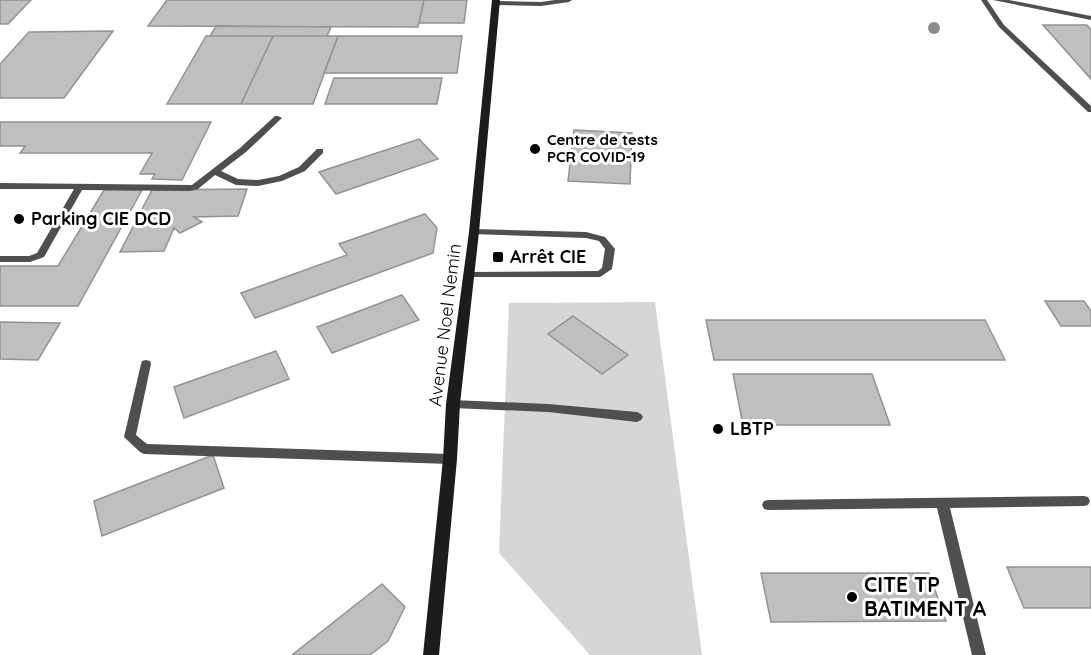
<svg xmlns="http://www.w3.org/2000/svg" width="1091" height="655" font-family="Quicksand,sans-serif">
<rect width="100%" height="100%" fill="#fff"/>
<path fill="#d6d6d6" d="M655,302l47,353h-112l-91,-102 10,-250z"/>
<path fill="#bfbfbf" stroke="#939393" stroke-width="1.5" d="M0,0h31l-23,24h-8z
M167,0h257l-6,27 -270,-1z
M424,0h43l-3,23h-45z
M1043,25h44l4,5v49z
M216,26l115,1 -4,9h-117z
M113,31l-49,67h-64v-34l29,-32z
M206,36h67l-32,68h-74z
M273,36h65l-25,68h-72z
M338,36h124l-5,37h-133z
M334,78h108l-5,26h-112z
M0,122h211l-29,58 -30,-1 3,-5h-15l12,-21h-132l5,-7h-25z
M574,130l58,3 -2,51 -62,-3z
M419,139l19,20 -102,35 -17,-22z
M247,189l-9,27 -44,1 8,5 -22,11 -6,-5 -10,23 -44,1 32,-62z
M104,190h38l-64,116h-78v-40h58z
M425,214l12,14 -4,25 -178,65 -14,-25 106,-38 -8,-11z
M402,295l17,25 -87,33 -15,-26z
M1045,301h39l7,10v15h-30z
M573,316l55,39 -26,19 -54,-40z
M706,320h279l20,40h-291z
M0,322l60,1 -22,37 -38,-1z
M276,351l13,28 -105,39 -10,-31z
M733,374h139l18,51h-147z
M213,455l11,33 -122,48 -8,-35z
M1007,567h84v41h-67z
M761,573h168l17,48 -175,1z
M382,584l23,23 -17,34 -18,14h-78z"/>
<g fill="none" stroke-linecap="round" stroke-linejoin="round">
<path fill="#4f4f4f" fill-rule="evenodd" d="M555,0h17l-3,2 -28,4 -46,-1 -3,-2 3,-2 46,1z
M981,0h6l17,25 87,81v6h-3l-89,-85z
M275,116h3l4,2 -36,34 -25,19 17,8 20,1 21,-4 20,-9 18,-18h6v4l-18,18 -23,10 -24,5 -22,-1 -21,-10 -17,14 -8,2 -108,-1 -38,67 -14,5h-30v-6h29l8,-3 37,-64h-74v-6l192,2 48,-37z
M474,229l112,3 19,5 10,12 -3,20 -12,8h-134l-2,-2 5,-3 129,-1 4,-3 3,-19 -6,-8 -13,-3 -115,-4 -2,-2z
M146,360l4,1 1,3 -15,71 11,9 303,10 4,2 2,3 -2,3 -4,2 -306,-10 -4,-2 -16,-15 17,-73 1,-3z
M453,400l95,4 89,8 4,2 2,3 -2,3 -4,2 -89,-10 -95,-4 -4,-1 -2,-3 2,-3z
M1084,496l4,1 2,4 -2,4 -4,1 -134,2 36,147h-14l-35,-147 -169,2 -4,-1 -2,-4 2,-4 4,-1z"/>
<path fill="#4f4f4f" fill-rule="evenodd" d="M993,0h16l82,16v4z"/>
<path fill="#1c1c1c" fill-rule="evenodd" d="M492,0h8l-21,232 -19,172 -3,55 -18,196h-16l20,-196 3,-55 23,-172z"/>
</g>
<circle fill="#8c8c8c" cx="934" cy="28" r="6"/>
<g fill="#000" stroke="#fff" stroke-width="2">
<circle cx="535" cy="149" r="6"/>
<circle cx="19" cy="219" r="6"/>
<rect x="492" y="251" width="12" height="12" rx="3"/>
<circle cx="718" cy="429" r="6"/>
<circle cx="852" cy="597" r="6"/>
</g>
<g text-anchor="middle" stroke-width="6" stroke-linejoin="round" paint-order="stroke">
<g font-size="15" font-weight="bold" fill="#000" stroke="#fff" text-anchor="start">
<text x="547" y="145">Centre de tests<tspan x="547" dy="17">PCR COVID-19</tspan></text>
</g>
<g font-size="18" font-weight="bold" fill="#000" stroke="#fff" text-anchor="start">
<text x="31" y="225">Parking CIE DCD</text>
<text x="510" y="263">Arrêt CIE</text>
<text x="730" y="435">LBTP</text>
</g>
<g font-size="18" fill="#000" stroke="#fff">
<text transform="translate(445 325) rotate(-83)" y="6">Avenue Noel Nemin</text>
</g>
<g font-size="21" font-weight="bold" fill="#000" stroke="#fff" text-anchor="start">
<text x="864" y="592">CITE TP<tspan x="864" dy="24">BATIMENT A</tspan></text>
</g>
</g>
</svg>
